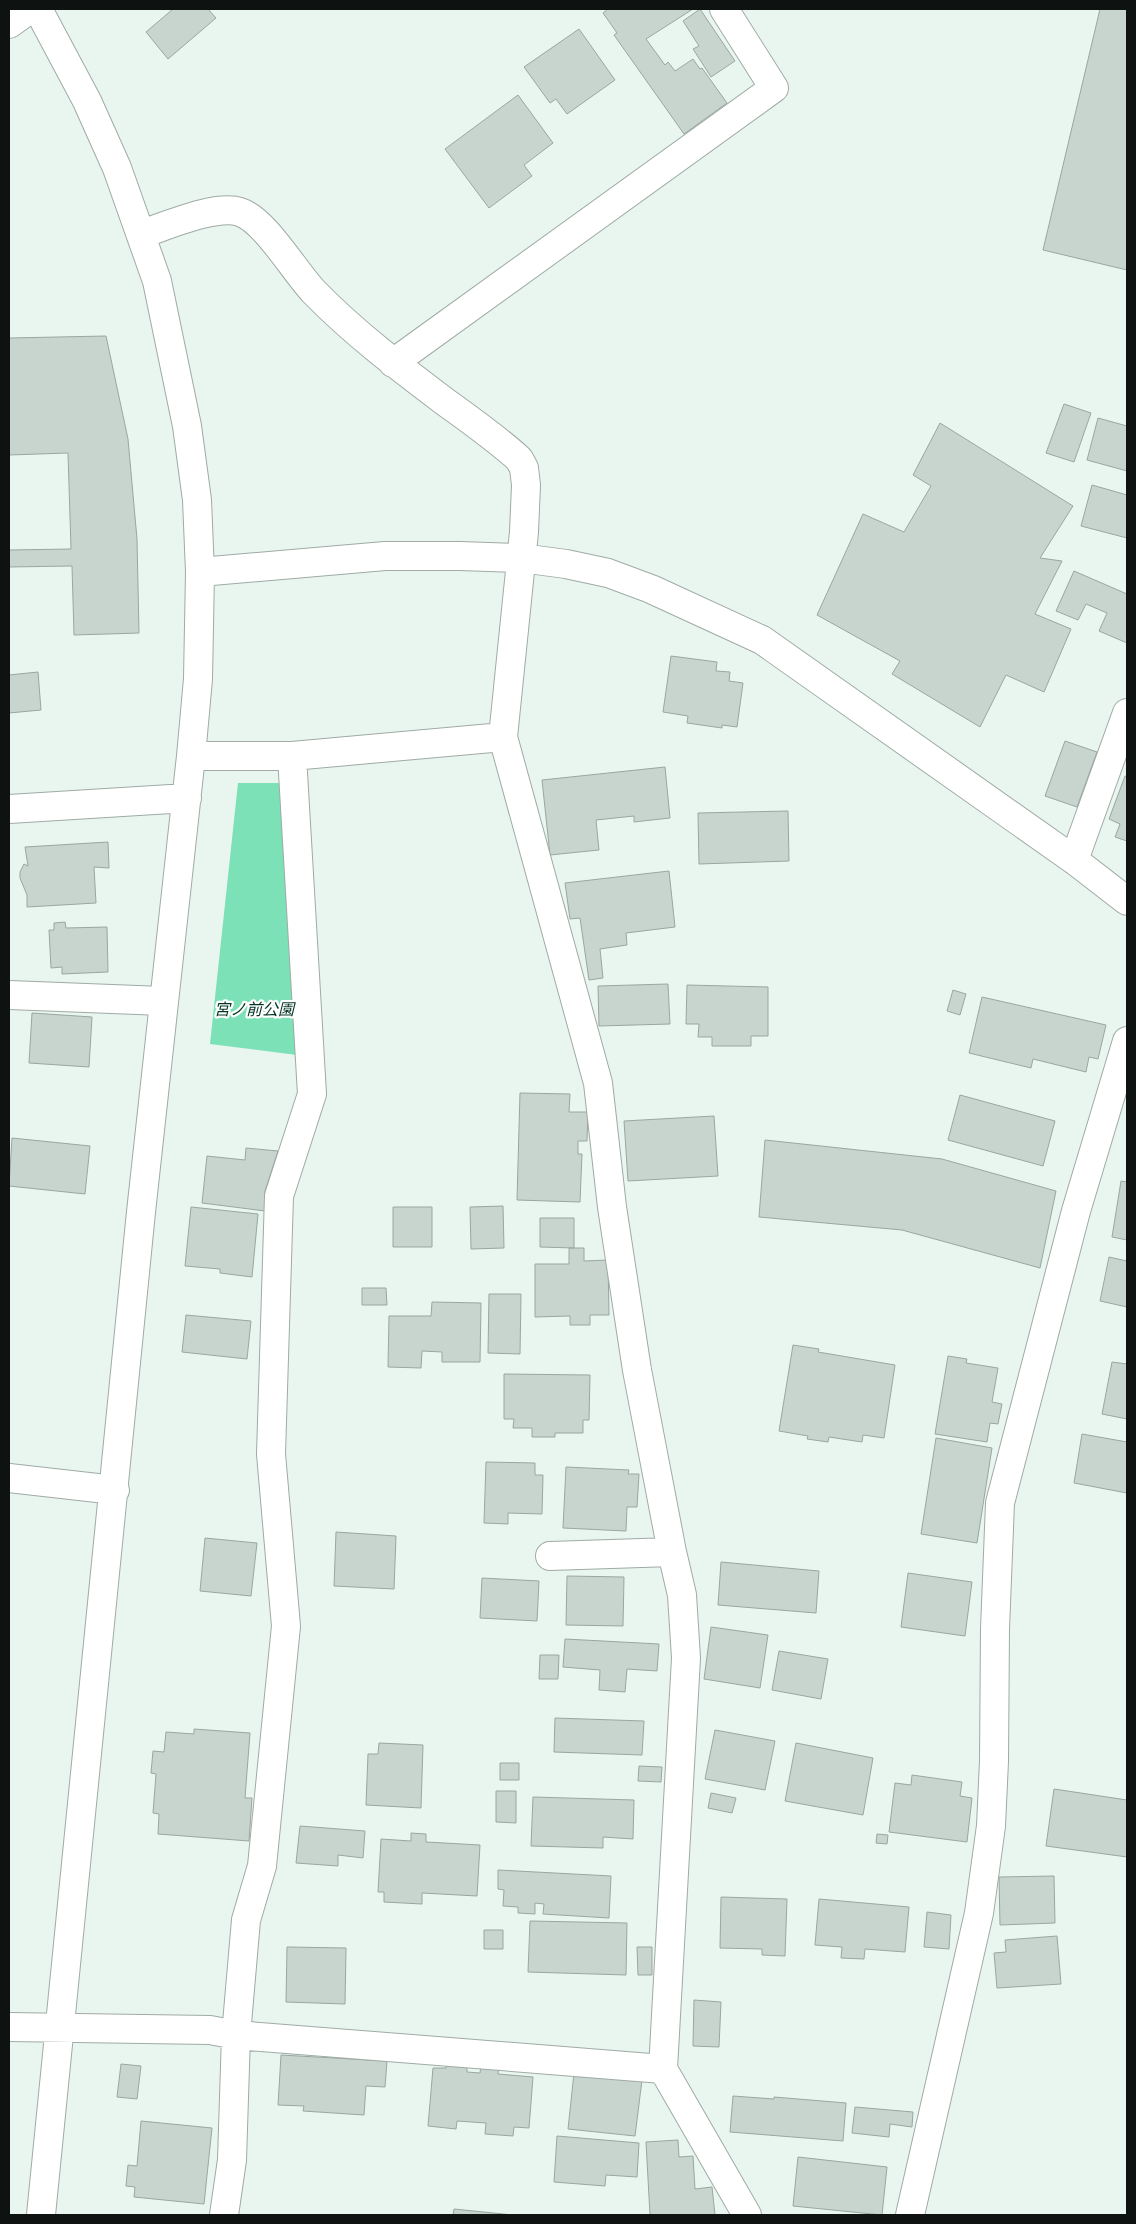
<svg xmlns="http://www.w3.org/2000/svg" width="1136" height="2224" font-family="'Roboto Serif','Noto Sans JP',serif">
<rect width="100%" height="100%" fill="#e9f5ef"/>
<path fill="#7ce1b7" d="M238,783h41l18,272 -87,-11z"/>
<path fill="#c8d4ce" stroke="#9aa6a0" d="M173,9h35l8,9 -48,41 -22,-27z
M608,9h85l-47,30 19,26 3,-3 7,9 18,-12 7,10 2,-1 25,35 -43,31 -70,-99 3,-2 -14,-20z
M700,9l35,52 -24,16 -18,-28 6,-3 -16,-25z
M1100,9h27v261l-84,-20z
M579,29l36,51 -48,34 -11,-15 -6,4 -26,-36z
M518,95l35,48 -29,22 8,11 -43,32 -44,-59z
M106,336l22,103 9,100 2,94 -65,2 -2,-69 -63,1v-17l62,-1 -3,-96 -59,2v-117z
M1064,404l27,9 -17,49 -28,-9z
M1098,418l29,8v45l-40,-11z
M940,423l133,83 -33,52 22,3 -27,53 36,15 -27,63 -38,-17 -26,52 -88,-53 8,-13 -83,-46 46,-101 41,18 27,-46 -18,-11z
M1092,485l35,10v43l-46,-12z
M1074,571l53,23v49l-28,-12 8,-18 -21,-9 -8,16 -22,-9z
M671,656l46,6 -1,9 14,1 -1,9 14,2 -6,44 -15,-2v3l-35,-5 1,-7 -25,-4z
M38,672l3,38 -32,3v-38z
M1065,741l32,11 -20,55 -32,-11z
M665,767l5,51 -36,4v-6l-38,4 3,30 -49,5 -8,-75z
M1125,776l2,1v64l-12,-4 5,-13 -11,-5z
M788,811l1,50 -90,3 -1,-51z
M108,842l1,26 -15,-1 2,36 -69,4v-12l-7,-17v-6l4,-8 4,2 -3,-19z
M669,871l6,56 -49,6 1,12 -27,4 3,29 -14,2 -9,-62 -10,1 -5,-36z
M65,922l1,6 41,-1 1,45 -46,2v-7l-11,1 -2,-38h5v-7z
M668,984l2,40 -71,2 -1,-40z
M687,985l81,2v49h-17v10h-39v-9h-14l1,-13h-13z
M953,990l13,4 -6,21 -13,-4z
M982,997l124,28 -8,34 -9,-2 -3,15 -53,-13 -2,9 -62,-15z
M32,1013l60,4 -3,50 -60,-4z
M520,1093l50,1 -1,18h19l-1,29h-9v13h4l-2,48 -63,-2z
M960,1095l95,26 -12,45 -95,-26z
M714,1116l4,60 -90,5 -4,-60z
M12,1138l78,8 -5,48 -76,-8z
M765,1140l177,19 114,32 -16,77 -138,-38 -143,-13z
M246,1148l32,3 -13,40v20l-63,-8 5,-47 38,4z
M1121,1181l6,1v58l-15,-3z
M503,1206l1,42 -33,1 -1,-42z
M191,1207l67,7 -6,63 -32,-4v-4l-35,-3z
M393,1207h39v40h-39z
M540,1218h34v30l-34,-1z
M569,1248h15v13l24,-1 1,55h-19v10h-20v-9l-35,1v-53h34z
M1109,1257l18,4v46l-27,-6z
M362,1288h24l1,17h-25z
M489,1294h32l-1,60 -32,-1z
M432,1302l49,1 -1,59h-38v-10l-20,-1 -1,17 -33,-1 1,-51h42z
M186,1315l65,6 -4,38 -65,-7z
M793,1345l26,4 -1,3 77,13 -11,73 -21,-3 -1,7 -33,-5 -1,5 -21,-3 1,-3 -29,-5z
M948,1356l19,3 -1,4 32,5 -6,34 10,2 -4,20 -8,-1 -3,19 -52,-8z
M1112,1362l15,2v55l-25,-5z
M504,1374l86,1 -1,45h-6v13h-28v4h-23v-9h-19l1,-9h-10z
M1082,1434l45,8v51l-53,-10z
M936,1438l56,10 -15,95 -56,-9z
M486,1462l49,1v12h8l-1,39 -34,-1v11l-24,-1z
M566,1467l63,3 -1,4h11l-2,33h-10l-1,24 -63,-3z
M336,1532l60,4 -2,53 -60,-3z
M205,1538l52,5 -6,53 -51,-5z
M721,1562l98,9 -3,42 -98,-8z
M908,1573l64,9 -7,54 -64,-9z
M567,1576l57,1 -1,49 -57,-1z
M482,1578l57,3 -2,40 -57,-3z
M711,1627l57,8 -8,53 -56,-9z
M565,1639l94,5 -2,27 -30,-2 -2,23 -26,-2 1,-20 -37,-3z
M779,1651l49,8 -7,40 -49,-9z
M540,1655h19l-1,24h-19z
M555,1718l89,3 -2,34 -88,-3z
M194,1729l56,4 -5,65h7l-3,43 -91,-7 1,-20 -6,-1 3,-39 -5,-1 2,-22 11,1 2,-20 28,2z
M715,1730l60,11 -10,49 -60,-11z
M379,1743l44,2 -2,63 -55,-3 2,-51h10z
M796,1743l77,15 -10,57 -78,-14z
M500,1763h19v17h-19z
M639,1766l23,1 -1,15 -23,-1z
M912,1775l50,7 -2,14 12,2 -5,44 -78,-10 6,-49 16,2z
M1054,1789l73,11v57l-81,-11z
M496,1791h20v32l-20,-1z
M711,1793l25,5 -4,15 -24,-5z
M533,1797l101,3 -1,39 -30,-2v11l-72,-2z
M300,1826l65,5 -2,27 -25,-3v11l-42,-3z
M411,1833l15,1v8l54,3 -3,51 -55,-3v11l-38,-2v-10h-6l3,-53 30,2z
M877,1834l11,1 -1,9 -11,-1z
M498,1870l113,6 -2,42 -66,-4 1,-10 -9,-1v11l-17,-1v-6l-15,-1 1,-16 -6,-1z
M1054,1876l1,47 -55,2 -1,-48z
M721,1897l66,2 -2,57 -23,-1v-6l-42,-1z
M819,1899l90,8 -4,45 -40,-3 -1,10 -23,-1 1,-11 -27,-2z
M927,1912l24,3 -2,34 -25,-2z
M530,1921l97,2 -1,52 -98,-3z
M484,1930h19v19h-19z
M1057,1936l4,48 -64,4 -3,-35 12,-1 -1,-12z
M287,1947l59,1 -1,56 -59,-2z
M637,1947h15v28h-14z
M694,2000l27,2 -2,45 -26,-1z
M281,2055l106,6 -2,26 -19,-1 -2,29 -61,-4 1,-5 -26,-1z
M447,2062l20,2v8l13,1 1,-8 18,1 -1,8 35,3 -4,51 -15,-1 -1,9 -28,-2 1,-11 -29,-2 -1,8 -28,-3 5,-58h13z
M121,2064l20,2 -4,33 -20,-2z
M574,2073l68,7 -7,56 -67,-7z
M733,2096l41,3v-2l72,6 -3,38 -113,-9z
M855,2107l58,5 -1,15 -22,-3 -1,13 -37,-4z
M141,2121l71,7 -8,76 -70,-7 1,-10 -9,-1 2,-21 9,1z
M557,2136l82,7 -2,34 -31,-2 -1,11 -51,-4z
M678,2140l1,17 14,-1 2,33 17,-2 3,28h-65l-4,-73z
M798,2157l89,10 -5,48 -89,-9z
M454,2209l59,6h-60z"/>
<g fill="none" stroke-linecap="round" stroke-linejoin="round">
<g stroke="#9faba5" stroke-width="30">
<path id="minor" d="M38,9l49,92 30,67 40,113 30,145 10,74 3,72 -2,107 -7,77 -50,456 -100,1003
M9,24l21,-15
M142,234c24,-8 74,-30 98,-22 25,8 54,59 74,80 40,41 85,75 130,109 26,19 52,37 75,58l5,9 2,17 -2,47 -21,205 -211,19 20,338 -33,102 -8,258 15,172 -24,240 -16,54 -10,115 -4,125 -8,55
M393,363l381,-275 -50,-79
M200,572l185,-16h75l61,2 45,6 42,9 43,16 111,51 312,220 53,41
M503,737l95,346 14,124 25,163 35,182 10,43 4,63 -23,411 84,146
M191,756h101
M9,809l178,-11
M1074,860l53,-147
M9,995l154,6
M9,1478l106,12
M550,1556l122,-4
M9,2027l201,3 26,5 427,34
M910,2215l69,-302 12,-87 3,-65 1,-132 5,-126 76,-292 51,-170"/>
</g>
<use href="#minor" stroke="#fff" stroke-width="28"/>
</g>
<g text-anchor="middle" stroke-width="4.5" stroke-linejoin="round" paint-order="stroke">
<g font-size="16" font-style="italic" fill="#033423" stroke="#fff">
<text x="254" y="1015">宮ノ前公園</text>
</g>
</g>
<rect width="1136" height="2224" fill="none" stroke="#0e1210" stroke-width="20"/>
</svg>
